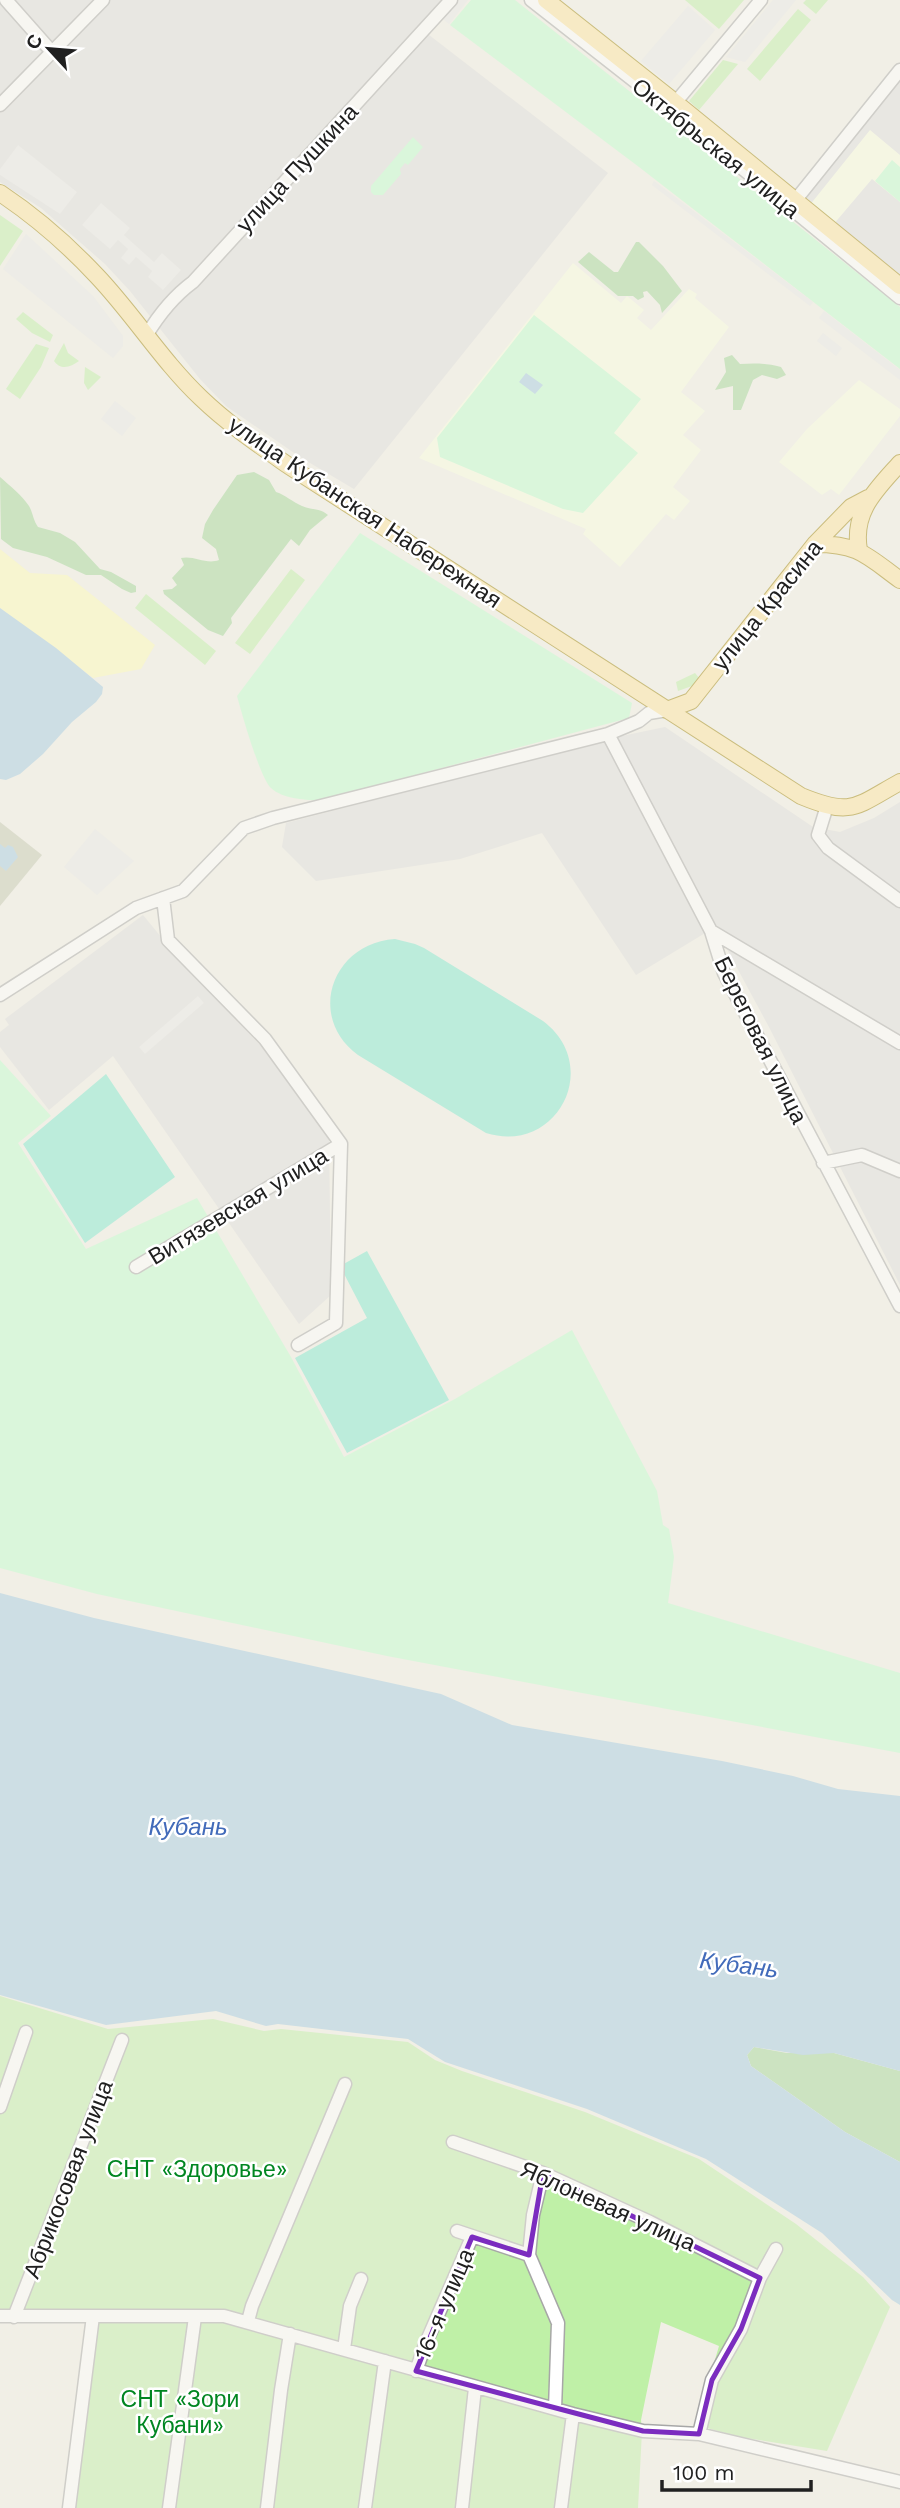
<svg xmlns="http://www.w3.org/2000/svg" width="900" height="2508" font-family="'Work Sans',sans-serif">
<rect width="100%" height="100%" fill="#f1efe6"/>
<path fill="#dedddd" d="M0,0h444l-24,28 188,145 -254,316 -54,-32 -74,-51 -26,-27 -70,-88 -25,-27 -64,-56 -41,-26z
M900,80v200l-94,-75v-10z
M665,727l148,100 27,5 34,-14 26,-16v483l-131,-258 -54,-100 -79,48 -94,-142 -82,26 -144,22 -34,-34 4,-24 331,-86z
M143,915l41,50 78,82 67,91 2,157 -32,29 -186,-268 -64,54 -49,-63v-15l9,-7 -4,-6z"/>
<path fill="#faffe1" d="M870,130l30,25v47l-28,-23 -39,46 -24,-19z
M573,263l48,40 6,-7 17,14 -7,8 14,12 38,-41 8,5 -2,4 34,29 -48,65 24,19 -22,24 18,15 -28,37 17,14 -16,19 -8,-6 -46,53 -37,-33 3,-5 -167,-71z
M859,380l41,29v7l-61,79 -8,-6 -9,6 -43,-33 28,-33z"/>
<path fill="#c4c7b0" d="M0,822l42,33 -42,51z"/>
<path fill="#bff0a7" d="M685,0h59l-25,29z
M806,0h22l-12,14 -13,-11z
M798,9l13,11 -51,61 -13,-12z
M723,60l15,4 -39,46 -10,-9z
M0,215l23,16 -23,35z
M23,312l30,23 -3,7 -18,-9 -16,-14z
M64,343l4,10 11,8c-8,6 -18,10 -25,0z
M36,344l13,4 -8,19 -21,32 -14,-10z
M85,367l16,10 -13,13 -4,-7z
M291,569l14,11 -55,74 -15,-11z
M146,594l70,57 -11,14 -70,-57z
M695,673l5,6 -8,7 -14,5 -2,-9z
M0,1996l108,33 105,-10 51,12 17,-2 127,13 27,18 27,11 123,41 114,47 97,65 67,53 27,30 -63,144 -87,-14 -44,-12 23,-79 -58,-24 -20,98 1,11 -4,77h-568l23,-192h-93z"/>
<path fill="#9fd596" d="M636,242h3l24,24 19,25 -20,22 -2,-8 -13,-14 -4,1 1,5 -6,3 -5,-4h-15l-40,-34 11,-10 25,20h4z
M732,355l8,9c15,-1 26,-1 41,3l5,8 -9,4 -15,-4 -9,5 -12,30h-8v-24l-18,4 11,-18 -2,-14z
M254,472l15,8 7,12c10,3 16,10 26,14 9,4 18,2 26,9l-18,15 -11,16 -8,-7 -60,79 1,5 -9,13 -15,-6 -44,-36 -1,-4 9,-1 5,-4 -5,-7 12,-13 -3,-7c13,-3 25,7 38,2l-3,-11 -14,-11 3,-14 8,-14 24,-35z
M0,477c10,9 21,17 29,29 4,7 4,14 9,21l22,6 15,9 25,27 11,3 25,14v6l-5,1 -9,-4 -21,-14h-15l-39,-18 -34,-9 -12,-9z
M754,2047l33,6h47l66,18v91l-55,-30 -94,-66 -4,-11z"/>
<path fill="#fffcb6" d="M0,549l30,24 37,2 88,70 -14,24 -48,9 -93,-70z"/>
<path fill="#bfffce" d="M471,0h44l385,307v62l-261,-202 -189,-142z
M413,137l10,10 -15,18 -3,-2 -5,6 1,5 -18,21h-9l-3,-3v-6z
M892,160l8,7v35l-25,-21z
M534,315l107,84 -27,34 24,20 -55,60 -20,-4 -123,-52 -3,-19z
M360,533l272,170 -3,15 -311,83c-15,-2 -35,-2 -47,-13 -11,-10 -29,-74 -34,-92z
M0,1060l51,56 -33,27 68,106 111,-51 94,159 53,100 111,-58 117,-69 85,161 6,34 6,4 5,28 -6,46 232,70v80l-513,-97 -290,-62 -97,-26z"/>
<path fill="#7ce8cf" d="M395,939l20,5 9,4 119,73c60,45 14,134 -57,112l-128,-78c-52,-38 -26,-112 37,-116z
M106,1074l69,103 -90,66 -62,-99z
M367,1251l82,149 -102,53 -52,-95 72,-40 -27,-52z"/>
<path fill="#e8e8e8" d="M459,0h9l-19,24 -6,-5z
M773,0h23l-51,62 -19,-5z
M688,6l27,24 -46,54 -28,-23z
M18,145l59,47 -17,22 -60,-39v-6z
M654,181l159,121 -3,4 -158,-121z
M101,203l29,25 -6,7 30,27 8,-9 19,17 -18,20 -15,-13 4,-6 -16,-14 -7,8 -8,-7 7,-9 -10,-9 -8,9 -28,-24z
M26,234l67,62 30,40v10l-10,12 -110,-89z
M824,311l76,59v10l-81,-62z
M823,333l19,15 -6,8 -19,-15z
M115,401l21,17 -14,18 -21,-17z
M95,829l39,32 -37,34 -33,-28z
M198,996l6,7 -59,51 -6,-7z"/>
<path fill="#a2cae3" d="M526,373l17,12 -8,9 -16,-12z
M0,608l56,40 47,39 -1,7 -6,8 -24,20 -29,32 -23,20 -14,6 -6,-1z
M0,844l5,4 3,-3 5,2 5,10 -12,14 -6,-5z
M0,1593l94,25 347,76 71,31 210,36 71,15 45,13 62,7v275l-66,-18 -31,2 -49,-8 -7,8 4,11 94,66 55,30v143l-8,-5 -70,-67 -116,-74 -119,-50 -142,-47 -37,-23 -130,-15 -12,2 -50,-15 -110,14 -106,-30z"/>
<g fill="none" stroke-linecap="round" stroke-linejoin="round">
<g stroke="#a7a7a7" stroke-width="15">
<path id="minor" d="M6,0l46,52
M531,0l139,109 230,189
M0,105l103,-105
M670,109l91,-109
M790,207l110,-137
M146,336c12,-20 28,-40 47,-54l258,-282
M608,734l103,197 13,42 176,333
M827,806l-9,29 10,13 72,53
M163,898l5,42 97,99 76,105 -5,179 -38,22
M711,931l189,112
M0,995l136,-87 47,-17 61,-63 29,-10 335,-84 31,-13 10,-8 18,-3
M823,1163l39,-8 38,16
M136,1267l205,-123
M0,2107l26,-75
M453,2142l90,31 107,49 110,56
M457,2231l72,24 29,68 -3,86
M529,2255l4,-40 10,-42
M0,2316h224l349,98 70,17 56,3 201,48
M14,2317l108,-277
M248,2321l4,-15 93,-222
M344,2349l6,-43 11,-27
M416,2371l9,-26 47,-108
M699,2434l13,-54 29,-51 19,-51 16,-29
M69,2508l24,-192
M169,2508l26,-191
M267,2508l14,-118 9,-56
M365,2508l20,-147
M462,2508l13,-120
M561,2508l12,-94"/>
</g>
<g stroke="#9c8100" stroke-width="18">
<path id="major" d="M546,0l125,99 229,187
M0,193c36,24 68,52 97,83 37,39 65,85 104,122 27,26 58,47 88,68l512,330c51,21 54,11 99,-14
M815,544c44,0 52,12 85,36
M859,550c-7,-39 18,-61 41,-87
M667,710l24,-9 124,-157 36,-37 17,-9"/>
</g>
<use href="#minor" stroke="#fff" stroke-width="12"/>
<use href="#major" stroke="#ffe49d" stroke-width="16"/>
</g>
<path d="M0 0H900V2508H0ZM543,2173l217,105 -19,51 -29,51 -13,54 -56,-3 -227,-60 56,-134 57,18z" fill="#f1efe6" fill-opacity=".55" fill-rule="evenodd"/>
<path fill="none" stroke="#7b2cbf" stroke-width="5" stroke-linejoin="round" d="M543,2173l217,105 -19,51 -29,51 -13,54 -56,-3 -227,-60 56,-134 57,18z"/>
<g text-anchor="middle" stroke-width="5" stroke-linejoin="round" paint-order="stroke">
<g font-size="23" fill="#202020" stroke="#fff">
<text transform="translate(716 148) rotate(39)" y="8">Октябрьская улица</text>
<text transform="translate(297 168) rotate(-47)" y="8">улица Пушкина</text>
<text transform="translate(365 512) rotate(34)" y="8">улица Кубанская Набережная</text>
<text transform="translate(767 605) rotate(-51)" y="8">улица Красина</text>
<text transform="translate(761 1040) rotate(64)" y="8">Береговая улица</text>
<text transform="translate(238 1206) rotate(-31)" y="8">Витязевская улица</text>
<text transform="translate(68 2179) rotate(-69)" y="8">Абрикосовая улица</text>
<text transform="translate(608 2206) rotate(24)" y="8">Яблоневая улица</text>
<text transform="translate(444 2304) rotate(-67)" y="8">16-я улица</text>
</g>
<g font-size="23" fill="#018621" stroke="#fff">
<text x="197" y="2177">СНТ «Здоровье»</text>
<text x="180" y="2407">СНТ «Зори<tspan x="180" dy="26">Кубани»</tspan></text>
</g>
<g font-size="24" font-style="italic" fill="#426bba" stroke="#fff">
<text x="188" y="1835">Кубань</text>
<text transform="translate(739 1965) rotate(7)" y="8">Кубань</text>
</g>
</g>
<g transform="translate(49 49) rotate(296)" stroke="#ffffff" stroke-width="5" paint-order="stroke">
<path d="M0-5L12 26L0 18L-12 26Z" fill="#202020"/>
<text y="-10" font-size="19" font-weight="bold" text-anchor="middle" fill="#202020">С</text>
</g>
<path d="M662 2480v10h149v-10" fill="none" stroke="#202020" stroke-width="3.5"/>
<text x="673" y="2480" font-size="21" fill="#202020" stroke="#ffffff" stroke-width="5" paint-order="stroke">100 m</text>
</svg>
